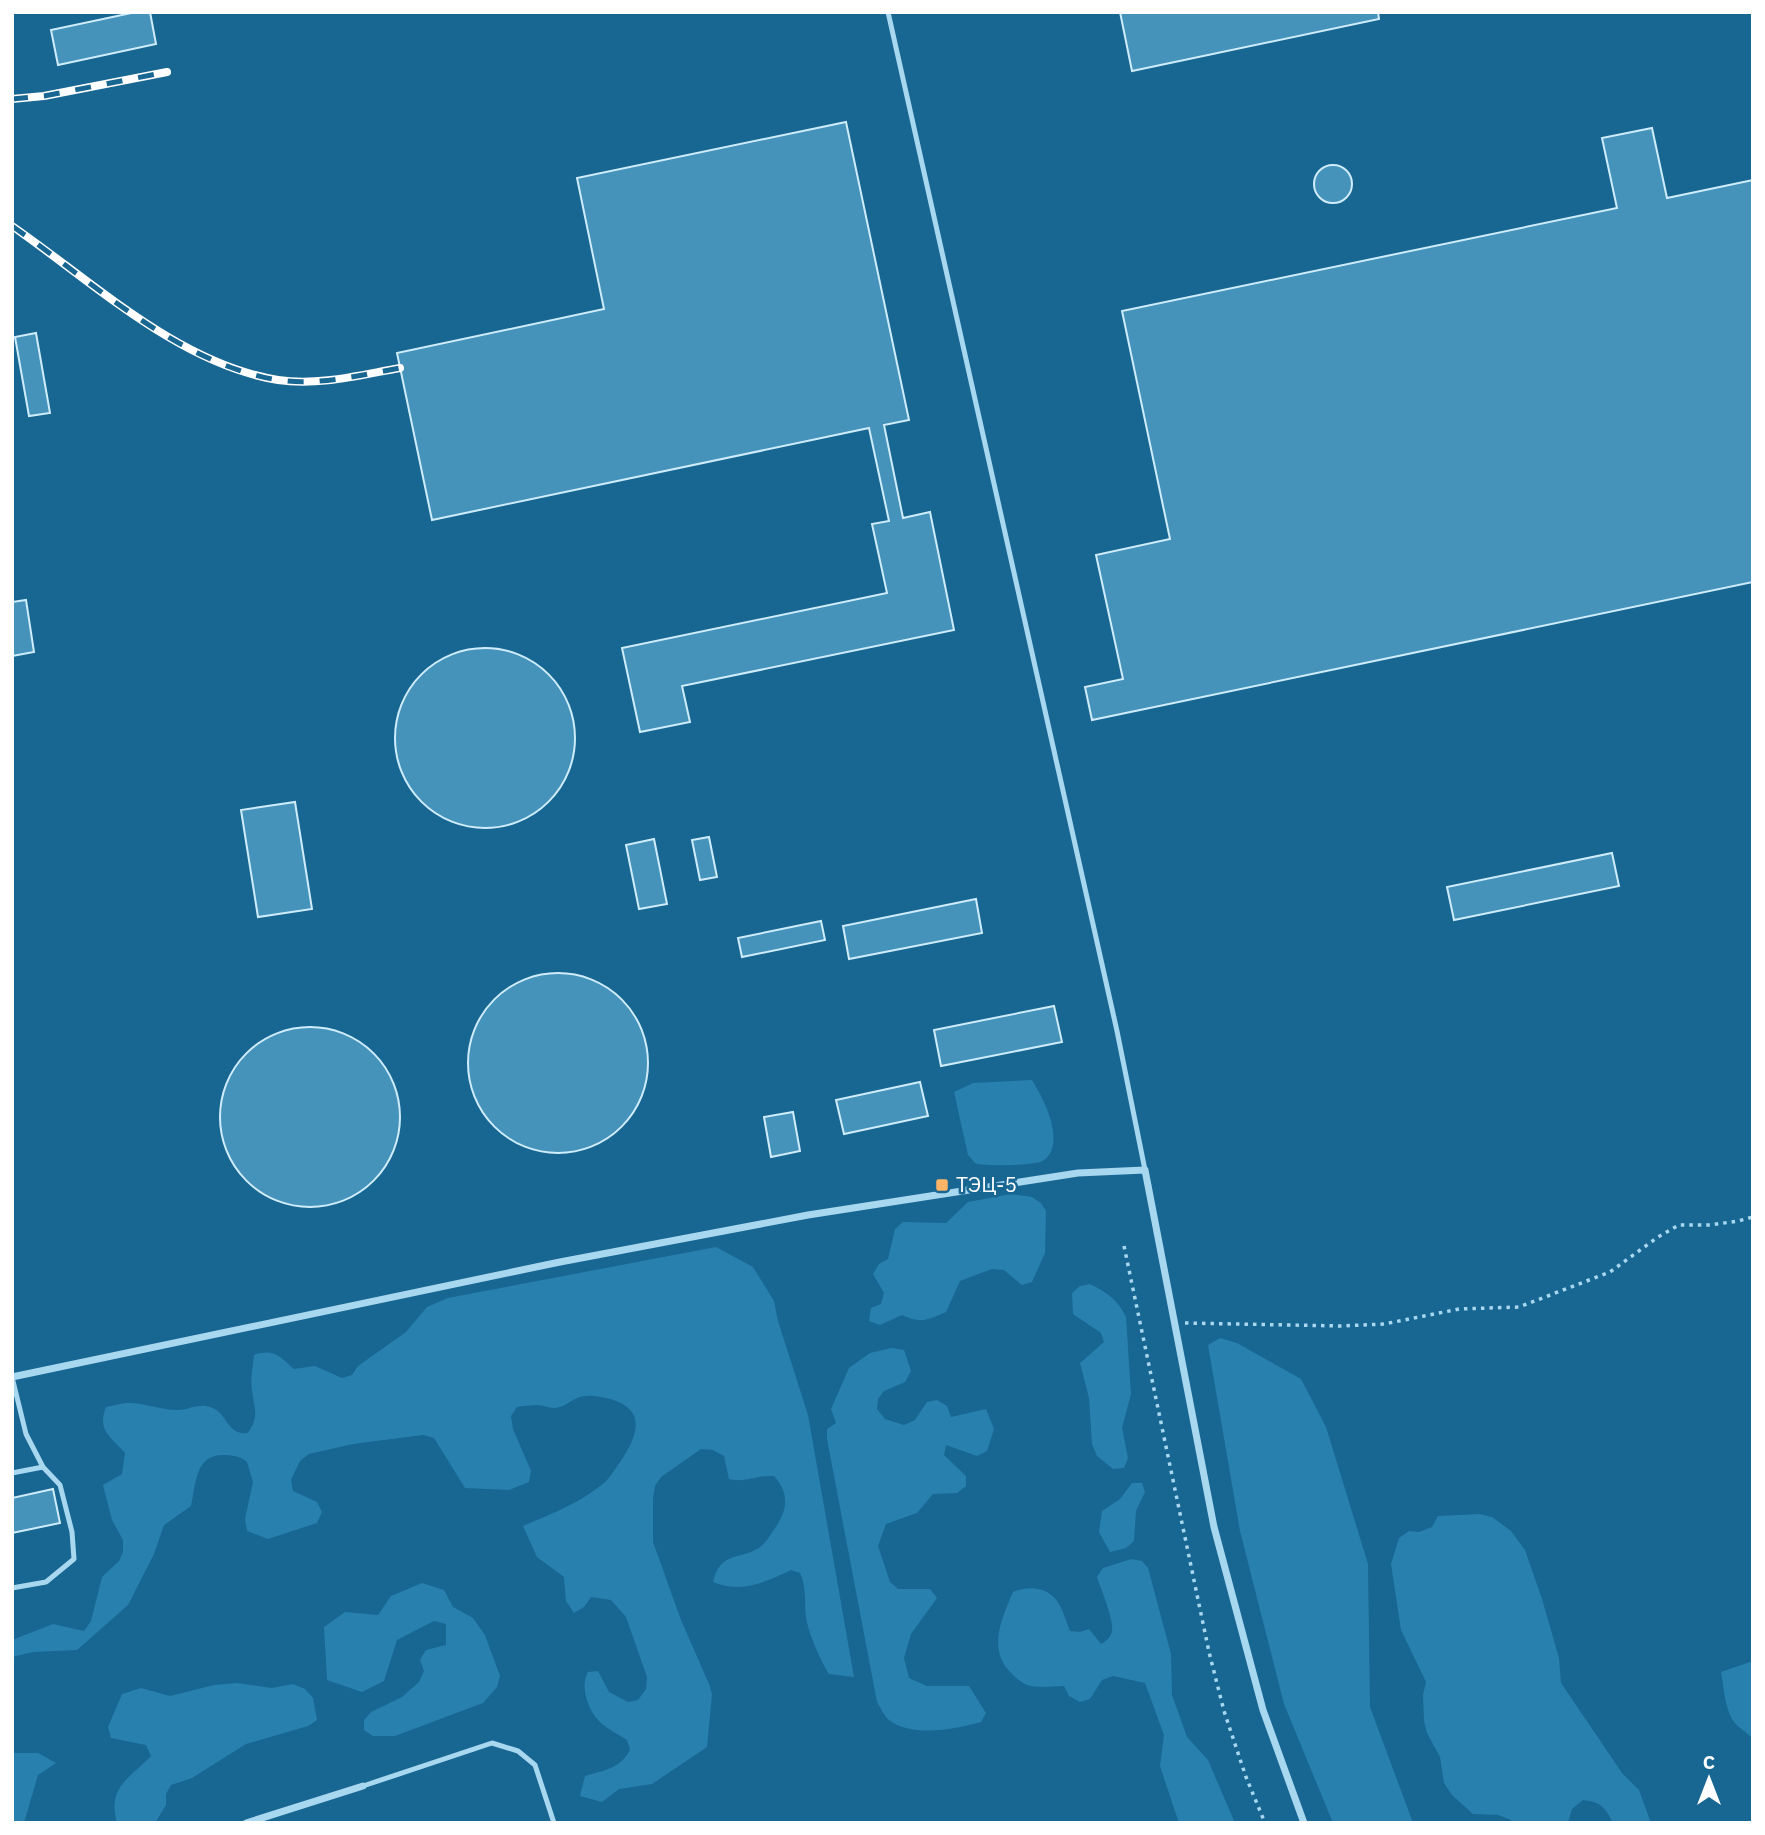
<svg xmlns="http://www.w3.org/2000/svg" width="1765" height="1835" font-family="'IBM Plex Sans',sans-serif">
<rect width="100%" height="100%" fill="#186692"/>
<path fill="#2880ae" d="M1032,1080c11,18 28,50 19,72 -2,4 -7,9 -11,10 -8,3 -59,5 -65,1 -1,-1 -6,-7 -7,-8l-14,-63 19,-9z
M1011,1194l21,3 9,6 5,8 -1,42 -13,29 -10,3 -18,-15 -12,-1 -32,12 -14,31c-19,8 -24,12 -44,3l-22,10 -11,-4 2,-13 10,-4 3,-11 -11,-19 6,-10 9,-5 7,-30 8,-7 43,1 22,-21z
M716,1247l37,20 21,34 4,20 30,94 46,262 -25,-3c-8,-12 -21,-42 -23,-57 -2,-15 1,-29 -6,-44l-9,-3c-26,12 -50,24 -78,12 7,-30 25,-22 46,-34 6,-4 10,-11 14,-17 14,-19 18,-36 1,-55 -18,-1 -28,7 -45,3l-5,-23 -11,-6 -12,-1 -40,28 -6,9 -2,12v44l28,78 28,64 3,10 -5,53 -55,37 -33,5 -17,13 -22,-6 5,-20c19,-6 35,-7 45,-26l-3,-10c-19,-12 -33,-17 -40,-40 -3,-11 -4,-18 1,-28l10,-1 11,21 19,10 10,-2 8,-11 1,-12 -21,-60 -15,-17 -20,-3 -7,10 -10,6 -8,-12 -2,-24 -27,-20 -14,-31c28,-12 57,-23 81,-43 6,-5 11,-14 16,-21 25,-36 23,-60 -26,-66 -22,-2 -24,11 -40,12 -6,0 -10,-3 -16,-3 -7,0 -15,1 -21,2l-6,9 2,13 18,42 -2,11 -20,8 -44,-2 -31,-50 -11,-3 -70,9 -44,10 -9,7 -9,19 2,11 24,11 5,10 -5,11 -49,16 -21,-8 -2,-12 8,-37 -6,-20c-7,-6 -12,-6 -21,-7 -31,-2 -30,28 -35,51l-27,19 -10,29 -26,51 -51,45 -44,2 -21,5v-17l41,-16 31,7 7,-10 11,-44 17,-16 4,-9v-12l-11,-20 -9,-35 19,-11 3,-21c-15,-17 -28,-22 -19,-46 7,-1 15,-4 22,-4 17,0 33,7 50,7 11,0 20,-7 32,-3 19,6 15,28 38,26 12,-18 6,-24 4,-43 -2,-11 1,-24 2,-35 20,-7 26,2 40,14l21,-3 27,12 10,-3 6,-9 48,-34 21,-25 21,-9z
M1090,1284c18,9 28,16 36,33l5,77 -9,34 6,30 -4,10 -11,1 -16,-13 -5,-12 -3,-46 -9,-35 24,-21 -3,-9 -28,-19 -1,-21 8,-7z
M1220,1338l17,5 64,36 25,48 42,137 2,143 43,116h-80l-49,-119 -44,-173 -32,-186z
M892,1348l12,2 7,21 -6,11 -21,9 -6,8 -1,10 8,10 19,6 11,-5 12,-18 10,-2 10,6 4,11 35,-8 8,20 -7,22 -10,5 -31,-11 -2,10 22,21v10l-9,7 -24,1 -16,19 -31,11 -8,22 12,36 8,7h32l7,9 -26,36 -7,24 5,20 18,8h42l17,27 -5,9c-26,7 -68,16 -92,-2 -5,-4 -9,-13 -12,-18l-50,-263v-10l9,-6 -5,-14 18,-41 21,-15z
M1132,1483h10l3,9 -9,19 -2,30 -8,7 -16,4 -11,-20 3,-21 18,-12z
M1479,1514l13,3 19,14 14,19 17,49 17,59 2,25 61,90 17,17 12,33h-38c-8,-16 -12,-21 -30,-23l-11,9 -4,14h-56l-1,-3 -13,-5 -25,-1 -21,-19 -8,-12 -4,-26 -13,-24 -3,-12 -1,-26 3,-13 -25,-52 -10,-66 8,-26 10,-7 10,1 13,-5 6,-11z
M1131,1559l11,2 6,7 23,86 1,41 15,42 21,23 27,63h-56l-19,-57 4,-31 -19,-52 -32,-7 -11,4 -12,19 -10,3 -11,-6 -5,-10c-10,0 -23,2 -33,0 -7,-1 -14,-7 -19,-12 -25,-24 -11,-54 1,-82 16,-7 37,-5 46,12 5,8 7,18 11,27l10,1 9,-3 12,15c5,-3 9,-6 11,-12 2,-13 -11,-42 -15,-55l6,-9z
M422,1583l22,7 9,17 20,11 12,17 15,41 -3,11 -14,16 -88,33h-22l-9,-6v-10l7,-8 31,-15 17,-15 5,-11 -4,-11 6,-10 20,-5v-21l-12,-3 -37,19 -13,41 -22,11 -35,-12 -3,-53 21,-15 33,3 13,-19z
M1753,1661v78c-5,-6 -13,-10 -18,-16 -10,-12 -11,-35 -14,-51z
M237,1683l35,5 21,-4 12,5 8,9 4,22 -9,6 -62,18 -54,34 -21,7 -5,9v11l-11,18h-38c-10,-36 12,-44 34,-67l-5,-11 -35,-7 -3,-11 14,-33 19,-6 29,8 44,-11z
M12,1753h26l18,10 -18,12 -14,48h-12z"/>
<path fill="#4592bb" stroke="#ceecfb" stroke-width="2" d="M136,12h14l6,32 -98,21 -7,-35z
M1120,12h258l1,7 -247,52z
M846,122l63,298 -25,5 19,93 27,-6 24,118 -272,56 8,36 -50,10 -18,-84 265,-55 -15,-69 17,-3 -20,-93 -437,92 -35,-167 207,-44 -27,-131z
M1652,128l15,70 86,-18v402l-661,138 -7,-33 38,-8 -27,-124 74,-16 -48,-228 495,-103 -15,-70z
M1314 184a19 19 0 1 1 38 0a19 19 0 1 1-38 0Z
M36,333l14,80 -21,3 -14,-79z
M26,600l8,52 -22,4v-54z
M395 738a90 90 0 1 1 180 0a90 90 0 1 1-180 0Z
M295,802l17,107 -54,8 -17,-107z
M709,837l8,40 -17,3 -8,-40z
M654,839l13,65 -28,5 -13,-64z
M1612,853l7,33 -165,34 -7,-33z
M976,899l6,34 -133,26 -6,-33z
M821,921l4,19 -83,17 -4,-19z
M468 1063a90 90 0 1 1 180 0a90 90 0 1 1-180 0Z
M1054,1006l8,36 -121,24 -7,-36z
M220 1117a90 90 0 1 1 180 0a90 90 0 1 1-180 0Z
M920,1082l8,34 -84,18 -8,-34z
M793,1112l7,39 -29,6 -7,-40z
M53,1489l7,34 -48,10v-35z"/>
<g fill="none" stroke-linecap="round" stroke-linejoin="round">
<path stroke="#a8d7f0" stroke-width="3.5" stroke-dasharray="3.5 5" stroke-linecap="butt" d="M1124,1246l85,406 15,59 22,66 19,46
M1185,1323l156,3 43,-2 75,-15 60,-2 91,-35 48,-35 21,-12h31l28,-4 15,-4"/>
<path stroke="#a8d7f0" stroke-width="5" d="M888,12l229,1019 28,139
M12,1377l14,57 17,33 17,18 12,47 2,27 -28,23 -34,6
M12,1473l31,-6
M363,1786l129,-43 26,8 17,14 19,58"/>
<path stroke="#a8d7f0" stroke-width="7" d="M12,1377l548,-115 248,-47 270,-42 67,-3 69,357 49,183 41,113
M246,1823l117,-37"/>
<g stroke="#fff" stroke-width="8">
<path id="rail" d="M12,99l32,-3 123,-24
M12,226c81,56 167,138 266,154 41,6 82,-5 122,-12"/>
</g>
<use href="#rail" stroke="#186692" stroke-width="5" stroke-dasharray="16" stroke-linecap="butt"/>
</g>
<rect fill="#ffb466" stroke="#186692" stroke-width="2.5" x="935" y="1178" width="14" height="14" rx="3.5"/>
<g text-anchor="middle" stroke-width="5" stroke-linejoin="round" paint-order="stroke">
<g font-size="21" fill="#fff" stroke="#186692" text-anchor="start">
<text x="956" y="1192">ТЭЦ-5</text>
</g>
</g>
<rect width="1765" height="1835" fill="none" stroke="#ffffff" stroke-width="28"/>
<g transform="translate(1709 1779)" stroke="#186692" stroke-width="5" paint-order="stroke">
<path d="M0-5L12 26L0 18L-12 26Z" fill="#ffffff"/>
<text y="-10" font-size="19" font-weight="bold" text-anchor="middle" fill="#ffffff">С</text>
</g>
</svg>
